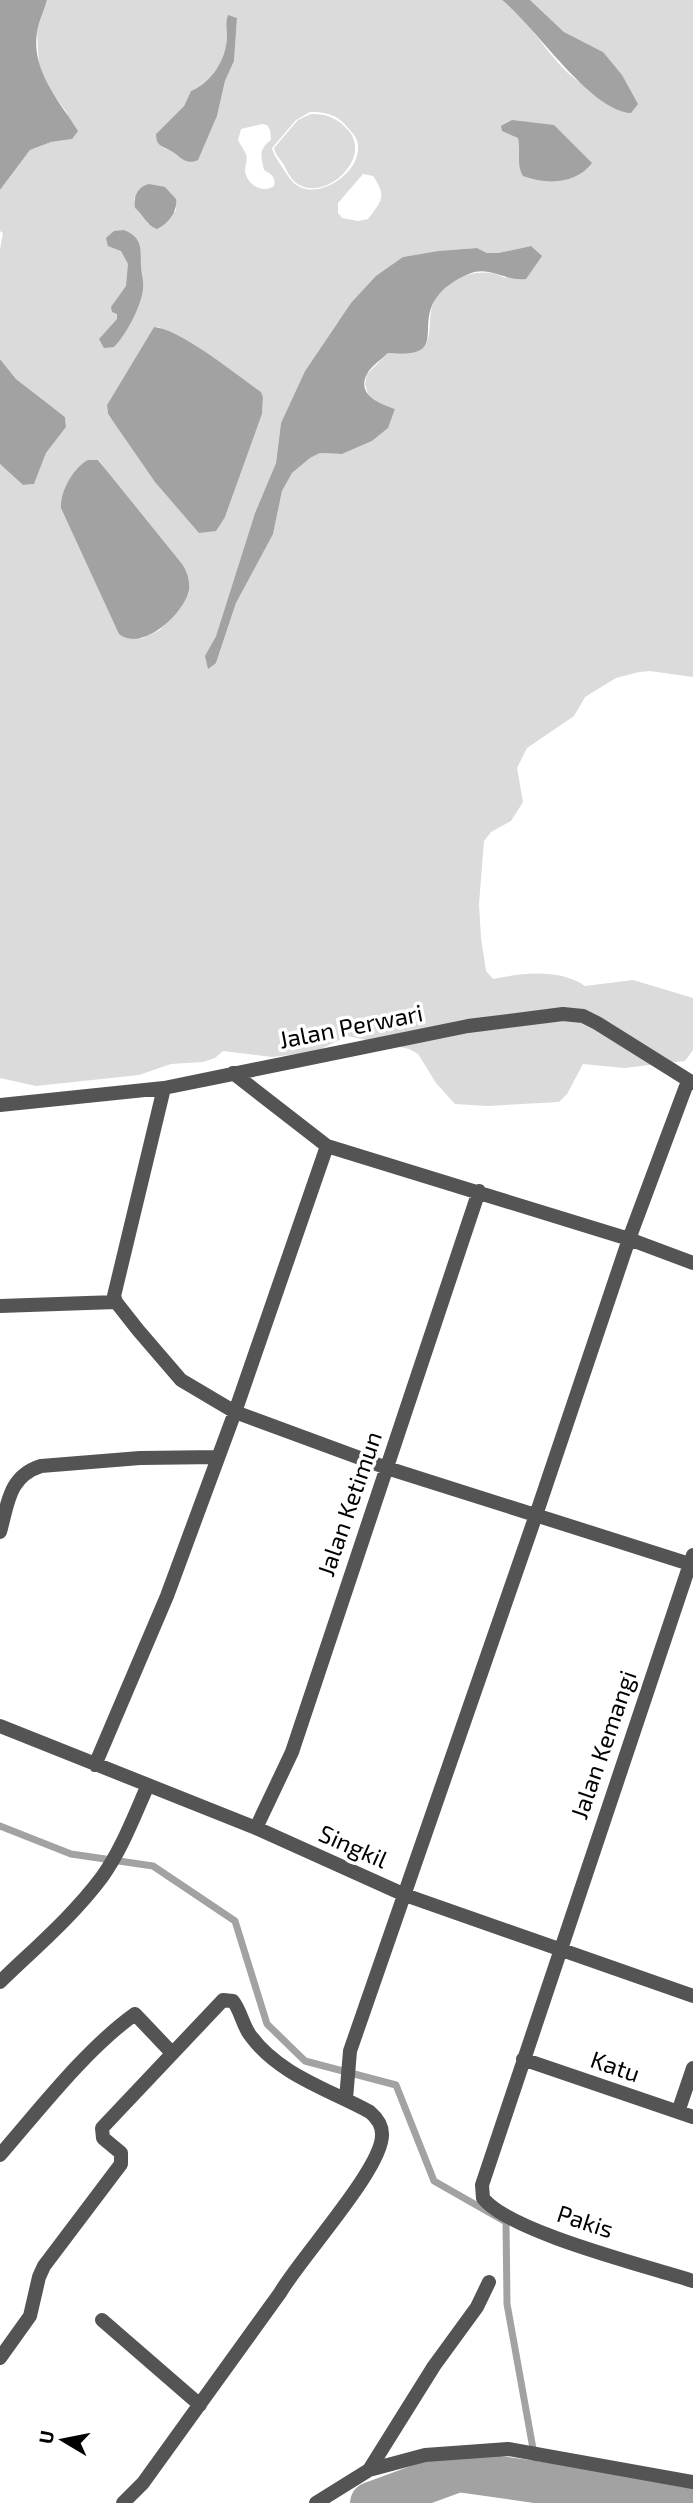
<svg xmlns="http://www.w3.org/2000/svg" width="693" height="2503" font-family="'Exo 2',sans-serif">
<rect width="100%" height="100%" fill="#fff"/>
<path fill="#dbdbdb" fill-rule="evenodd" d="M47,0h455c31,23 49,64 79,83 14,10 41,15 57,21l-35,-52 -39,-20 -34,-32h163v677l-43,-6 -11,1 -23,6 -31,19 -11,19 -47,32 -10,20 6,34 -12,19 -20,11 -7,9 -5,63 2,34 5,33 7,8c29,-6 66,-11 92,7l48,-6 60,18v52l-8,11 -61,7 -41,-4 -16,30 -8,8 -71,4 -33,-2 -19,-21 -18,-29 -9,-5 -62,-13 -30,15 -11,2 -34,4 -49,-6 -8,7 -12,4 -32,2 -32,11 -103,11 -36,-8v-614l23,21 11,-1 12,-31 20,-26 -1,-10 -49,-38 -16,-20v-110l3,-16 -3,-2v-41l30,-40 21,-8 21,-3 -5,-26 -19,-27 -9,-19 -2,-36zM228,16l9,2 -3,43 -9,20 -8,35 -15,34c-16,1 -45,7 -46,-16l28,-28 7,-15c21,-9 35,-30 36,-53 0,-9 -2,-14 1,-22zM310,112c17,0 28,3 38,16 5,5 10,11 10,18 2,26 -36,52 -58,41 -9,-4 -13,-13 -18,-20 -4,-7 -8,-11 -10,-19l24,-28zM262,124l5,1 3,5 1,10c-13,10 -10,15 -7,30 8,5 12,7 10,16 -11,8 -27,-1 -29,-15 0,-6 3,-11 1,-17 -2,-5 -6,-9 -8,-14l3,-11zM363,174l10,2c14,20 9,25 -5,43l-10,2 -16,-3 -4,-5v-10zM134,198l42,1v12l-28,13 -5,-10 -8,-6zM531,246l-26,32c-24,-14 -59,0 -71,24 -8,15 1,36 -13,47 -9,7 -22,5 -33,4l-21,21 -2,10 3,10 7,9 20,6 -7,18 -16,14 -30,13 -22,-1 -10,5 -18,15 -10,18 -9,42 -37,70 -20,60 -8,-12 8,-15 39,-123 21,-50 5,-40 24,-52 33,-49 65,-65 35,-6 39,-3 10,5h11zM154,327h5l102,65 2,5 -1,17 -37,103 -110,-94 -7,-8 -1,-10zM88,460h11l90,132 -6,10 -23,28 -19,9z
M311,114c17,0 26,4 38,17 24,29 -28,75 -55,50 -6,-6 -8,-13 -12,-19 -4,-5 -6,-7 -8,-14l24,-28z"/>
<path fill="#a2a2a2" d="M0,0h47c-3,11 -8,21 -10,32 -6,39 22,68 41,99l-6,8 -21,3 -21,8 -30,40z
M502,0h28l34,32 39,20 19,23 16,29 -7,9c-42,-3 -95,-86 -129,-113z
M228,15l9,3 -3,43 -9,20 -8,35 -19,44c-13,6 -17,-4 -27,-9 -9,-5 -15,-5 -15,-17l28,-28 7,-15c21,-9 35,-31 36,-54 0,-8 -2,-14 1,-22z
M512,120l42,5 38,38c-16,21 -44,22 -69,13 -7,-12 -2,-24 -5,-38l-16,-7 -1,-5z
M149,184l16,3 11,12c2,12 -8,25 -19,30 -11,-4 -14,-15 -22,-21 -2,-11 3,-22 14,-24z
M124,230c20,8 16,21 17,36 0,8 3,14 2,22 -1,17 -17,47 -29,59l-10,1 -5,-9 18,-20v-5l-5,-2 -1,-5 15,-21 2,-22 -7,-13 -13,-5 -2,-8 8,-7z
M531,246l11,10 -16,23c-20,3 -37,-14 -57,-5 -13,5 -27,14 -34,26 -18,28 13,59 -47,53 -6,6 -17,13 -21,21 -11,21 13,30 28,35l-7,19 -16,13 -30,13 -22,-1 -10,5 -18,15 -10,18 -9,43 -37,69 -20,60 -8,6 -3,-13 11,-20 39,-123 21,-50 5,-40 24,-52 46,-68 25,-27 27,-19 35,-6 39,-3 10,5h11z
M154,327c25,1 84,49 107,65l2,5 -1,17 -37,103 -9,14 -17,2 -44,-51 -47,-68 -1,-9z
M0,359l16,20 49,38 1,10 -20,26 -12,31 -11,1 -23,-21z
M88,460h10l84,104c5,7 8,17 7,26 -4,22 -46,63 -70,44l-58,-126c-1,-16 12,-40 27,-48z"/>
<g fill="none" stroke-linecap="round" stroke-linejoin="round">
<path stroke="#a2a2a2" stroke-width="7" d="M0,1826l71,28 82,12 82,55 32,103 38,37 91,24 38,96 72,41 1,82 32,178"/>
<path stroke="#a2a2a2" stroke-width="42" d="M371,2503l87,-32 225,32"/>
<path stroke="#545454" stroke-width="14" d="M233,1073l94,73 302,93 64,24
M164,1088l-50,208 2,6 22,28 43,50 54,32 152,56 306,97
M0,1105l164,-17 304,-62 95,-12 20,2 14,7 96,60
M0,1306l116,-4
M0,1532c8,-29 9,-56 41,-66l99,-8 78,-1
M693,1555l-211,630 1,13c26,34 164,68 210,83
M0,1726l256,102 149,67 288,101
M95,1765l72,-169 68,-184 92,-266
M256,1828l36,-76 187,-561
M0,1982c35,-34 73,-66 102,-105 20,-28 32,-61 46,-92
M523,2059l170,58
M346,2099l4,-48 186,-536 93,-276 59,-158
M678,2112l15,-44
M0,2155c40,-46 86,-106 135,-141l37,39
M102,2320l98,85
M0,2358l30,-42 9,-39 5,-11 77,-102v-11l-18,-15 -1,-10 121,-128 10,1c8,10 9,23 17,34 29,40 78,54 120,77 7,6 12,13 12,22 2,33 -82,124 -102,159l-137,190 -20,20
M369,2470l65,-104 43,-59 12,-25
M316,2503l53,-33 56,-15 83,-6 185,33"/>
</g>
<g text-anchor="middle" stroke-width="7" stroke-linejoin="round" paint-order="stroke">
<g font-size="24" fill="#000" stroke="#fff">
<text transform="translate(351 1027) rotate(-11)" y="8">Jalan Perwari</text>
<text transform="translate(350 1504) rotate(-71)" y="8">Jalan Ketimun</text>
<text transform="translate(604 1745) rotate(-71)" y="8">Jalan Kemangi</text>
<text transform="translate(353 1847) rotate(24)" y="8">Singkil</text>
<text transform="translate(615 2067) rotate(19)" y="8">Katu</text>
<text transform="translate(585 2222) rotate(18)" y="8">Pakis</text>
</g>
</g>
<g transform="translate(63 2440) rotate(280)" stroke="#ffffff" stroke-width="5" paint-order="stroke">
<path d="M0-5L12 26L0 18L-12 26Z" fill="#000000"/>
<text y="-10" font-size="19" font-weight="bold" text-anchor="middle" fill="#000000">U</text>
</g>
</svg>
